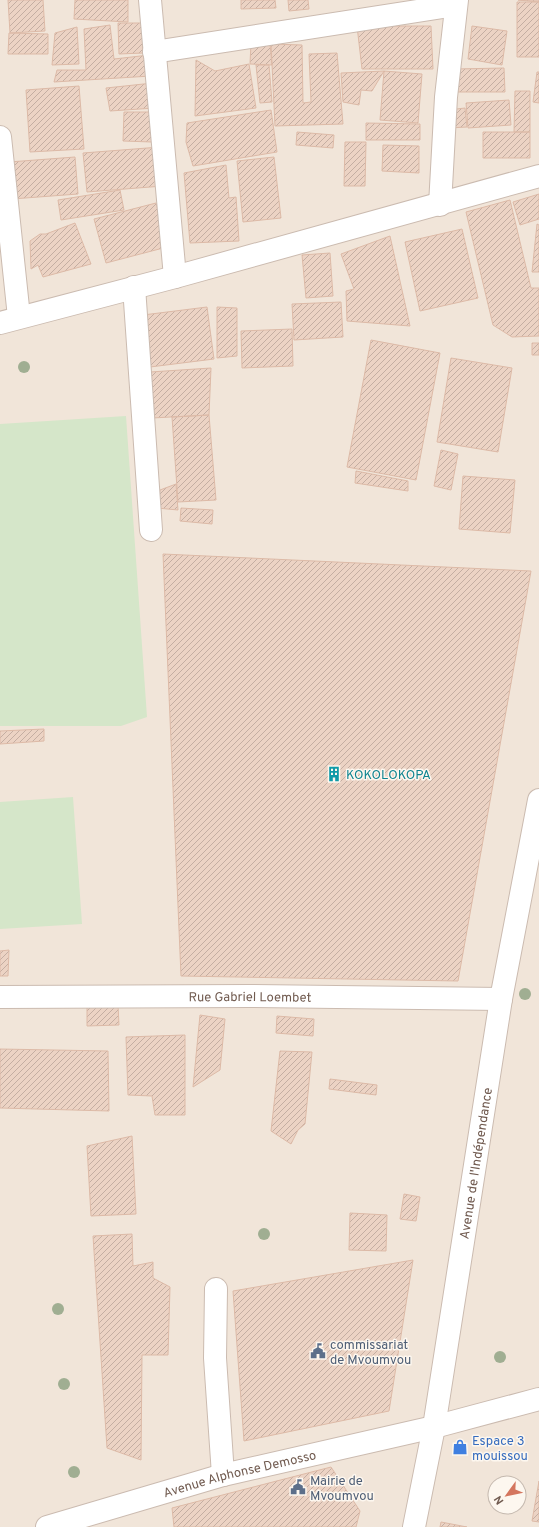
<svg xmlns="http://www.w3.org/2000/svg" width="539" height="1527" font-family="Overpass,sans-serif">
<defs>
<pattern id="building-hatch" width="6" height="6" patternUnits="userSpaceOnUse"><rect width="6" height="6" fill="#ecd3c4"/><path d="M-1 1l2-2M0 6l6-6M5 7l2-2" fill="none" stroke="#c4aea2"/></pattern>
</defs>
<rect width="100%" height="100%" fill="#faf3e9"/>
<path fill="#f1e5d9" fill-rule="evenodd" d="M0,0h539v1527h-539zM495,1483h24v24h-24z"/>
<path fill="#d5e6c9" d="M126,416l21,301 -26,9h-121v-302z
M73,797l9,127 -82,5v-127z"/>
<path fill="url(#building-hatch)" stroke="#ddbaa7" d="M8,0h35l2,31 -35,2z
M75,0h53v22l-54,-3z
M241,0h34l1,8 -35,1z
M288,0h20l1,9 -20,2z
M518,0h21v2z
M517,2h22v55h-22z
M118,23h24l1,30 -24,1z
M110,25l4,34 35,-4 2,21 -97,6 3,-12h29l-2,-41z
M357,26h74l2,43h-71z
M472,26l35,5 -5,34 -34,-6z
M77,27l2,37 -27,1 3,-32z
M9,33l39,1v20h-40z
M251,43l19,1 2,21 -22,-1z
M271,44l31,1 1,58 8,-1 -2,-48 28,-1 6,71 -68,2z
M196,60l19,11 34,-7 7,44 -61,8z
M256,65h13l3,37 -12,1z
M504,68l1,24h-50l-1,-23z
M384,71l-12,20 -11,-1 -2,15 -16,-3 -2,-29z
M384,71l38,3 -4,49 -38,-3z
M537,72h2v31l-6,-1z
M153,83l2,25 -45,3 -4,-23z
M79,86l5,63 -54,3 -4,-62z
M515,91h15v41h-16z
M509,100l2,25 -43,3 -2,-25z
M465,108l2,19 -18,1 -1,-18z
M271,110l6,42 -84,14 -7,-24 1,-19z
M124,112h28v30l-29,-1z
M366,123l54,1v16h-54z
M297,132l37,3 -1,13 -37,-3z
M483,132h47v26h-47z
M345,142h21l-1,44h-21z
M383,145l36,1v27l-37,-2z
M160,147l3,39 -76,6 -4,-39z
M75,157l3,37 -66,5 -3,-37z
M274,157l7,61 -38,4 -6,-61z
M226,165l3,33 7,-1 3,44 -49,2 -6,-70z
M120,190l4,20 -63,10 -3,-20z
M539,194v25l-19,6 -7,-23z
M510,200l21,88h8v48l-27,1 -19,-12 -27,-113z
M156,203l11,44 -61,16 -12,-44z
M75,223l16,41 -48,13 -5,-12 -7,4 -1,-28 10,-7h6z
M537,224l2,1v47h-7z
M462,229l16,69 -58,13 -15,-69z
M390,236l20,90 -63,-5 -1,-30 8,-2 -13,-35z
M330,253l3,43 -27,2 -4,-43z
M341,302l2,35 -49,3 -2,-36z
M207,307l7,52 -64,8 -7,-52z
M217,307l20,1v48l-20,2z
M292,329l1,37 -51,2 -1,-37z
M371,340l69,13 -24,127 -69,-13z
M532,343h7v12h-7z
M451,358l61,10 -14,84 -61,-10z
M211,368l-2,47 -57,3 -2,-46z
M209,415l7,85 -38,2 -6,-85z
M441,450l17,4 -7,36 -17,-4z
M356,471l52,10v10l-53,-8z
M463,476l52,4 -5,53 -51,-4z
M176,484l2,26 -21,-2 3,-18z
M181,508l32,2 -1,14 -32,-3z
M163,554l368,17 -73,410 -277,-5z
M44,729v12l-44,3v-13z
M9,950l-1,26h-8v-25z
M87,1005h31l1,20 -32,1z
M200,1015l25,4 -5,51 -27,17z
M277,1016l37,3 -1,17 -37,-3z
M185,1035v80h-30l-3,-19 -24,-1 -2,-58z
M0,1049l108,2 1,60 -109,-3z
M280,1051l32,1 -7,72 -7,6 -7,14 -20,-13z
M330,1079l47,6 -1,10 -47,-6z
M132,1136l4,78 -45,2 -4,-70z
M404,1194l16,3 -4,24 -16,-2z
M350,1213l37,2 -1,36 -37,-1z
M132,1234l1,32 20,-4v16l17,9 -2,68h-26l-1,105 -34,-12 -14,-212z
M413,1260l-24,151 -145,30 -11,-150z
M331,1467l29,44 -4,16h-182l-2,-19z
M539,1481v41l-7,-1z
M441,1522l26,5h-27z"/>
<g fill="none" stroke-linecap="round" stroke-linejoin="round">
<g stroke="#cbbbb0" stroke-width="24">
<g id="minor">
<path d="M150,0l25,277"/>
<path d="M154,52l302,-47"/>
<path d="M0,137l19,180"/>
<path d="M440,205l6,-108 11,-97"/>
<path d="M134,287l17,243"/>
<path d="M0,323l175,-46 364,-101"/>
<path id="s1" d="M0,997l248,-1 253,3"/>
<path d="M216,1289l-1,69 8,117"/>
<path id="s2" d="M47,1527l176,-52 211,-48 105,-28"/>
</g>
</g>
<g stroke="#cbbbb0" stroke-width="24">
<g id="tertiary">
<path id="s3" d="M414,1527l20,-100 67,-428 38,-199"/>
</g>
</g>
<use href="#minor" stroke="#fff" stroke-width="22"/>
<use href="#tertiary" stroke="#fff" stroke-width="22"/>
</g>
<g fill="#a0ae92">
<circle cx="24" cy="367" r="6"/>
<circle cx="525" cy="994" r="6"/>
<circle cx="264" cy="1234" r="6"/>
<circle cx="58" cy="1309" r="6"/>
<circle cx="500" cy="1357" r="6"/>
<circle cx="64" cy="1384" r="6"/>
<circle cx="74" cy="1472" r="6"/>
</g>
<defs>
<g id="building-bare" transform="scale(1.2)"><path d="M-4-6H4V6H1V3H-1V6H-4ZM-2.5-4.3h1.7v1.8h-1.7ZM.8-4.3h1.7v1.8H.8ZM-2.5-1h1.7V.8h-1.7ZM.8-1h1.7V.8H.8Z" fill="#0f9aa8" stroke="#fdf7ef" stroke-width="2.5" paint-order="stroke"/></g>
<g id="civic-bare" transform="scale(1.2)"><path d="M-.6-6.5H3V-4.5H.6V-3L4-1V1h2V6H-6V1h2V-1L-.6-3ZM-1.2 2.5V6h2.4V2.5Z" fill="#5c6f8a" stroke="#fdf7ef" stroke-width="2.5" paint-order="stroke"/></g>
<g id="shop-bare" transform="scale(1.2)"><path d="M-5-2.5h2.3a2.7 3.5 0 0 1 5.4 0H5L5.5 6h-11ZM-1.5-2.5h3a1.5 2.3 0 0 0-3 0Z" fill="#3f7fe0" stroke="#fdf7ef" stroke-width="2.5" paint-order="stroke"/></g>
</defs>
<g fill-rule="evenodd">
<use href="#building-bare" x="334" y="774"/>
<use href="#civic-bare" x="318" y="1351"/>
<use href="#shop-bare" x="460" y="1447"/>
<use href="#civic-bare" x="298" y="1487"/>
</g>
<g text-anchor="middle" stroke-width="3" stroke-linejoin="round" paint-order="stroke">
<g font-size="13" fill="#0d838f" stroke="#fdf7ef" text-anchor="start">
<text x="346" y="779">KOKOLOKOPA</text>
</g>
<g font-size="13" fill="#715b50" stroke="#fdf7ef">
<text dy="5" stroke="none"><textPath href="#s1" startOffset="250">Rue Gabriel Loembet</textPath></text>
<text dy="5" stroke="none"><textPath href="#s3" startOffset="369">Avenue de l'Indépendance</textPath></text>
<text dy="5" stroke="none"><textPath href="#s2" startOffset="200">Avenue Alphonse Demosso</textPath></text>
</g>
<g font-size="13" fill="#4e5e75" stroke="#fdf7ef" text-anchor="start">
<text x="330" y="1349">commissariat<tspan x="330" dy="15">de Mvoumvou</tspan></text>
<text x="310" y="1485">Mairie de<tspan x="310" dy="15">Mvoumvou</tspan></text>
</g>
<g font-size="13" fill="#366cbe" stroke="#fdf7ef" text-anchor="start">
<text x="472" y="1445">Espace 3<tspan x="472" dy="15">mouissou</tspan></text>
</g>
</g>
<g transform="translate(507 1495) rotate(237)"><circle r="19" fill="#fdf7ef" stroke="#c5b9af"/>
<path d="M0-3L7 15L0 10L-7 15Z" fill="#d4765e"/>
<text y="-6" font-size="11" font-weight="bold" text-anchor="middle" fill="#715b50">N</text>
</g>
</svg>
